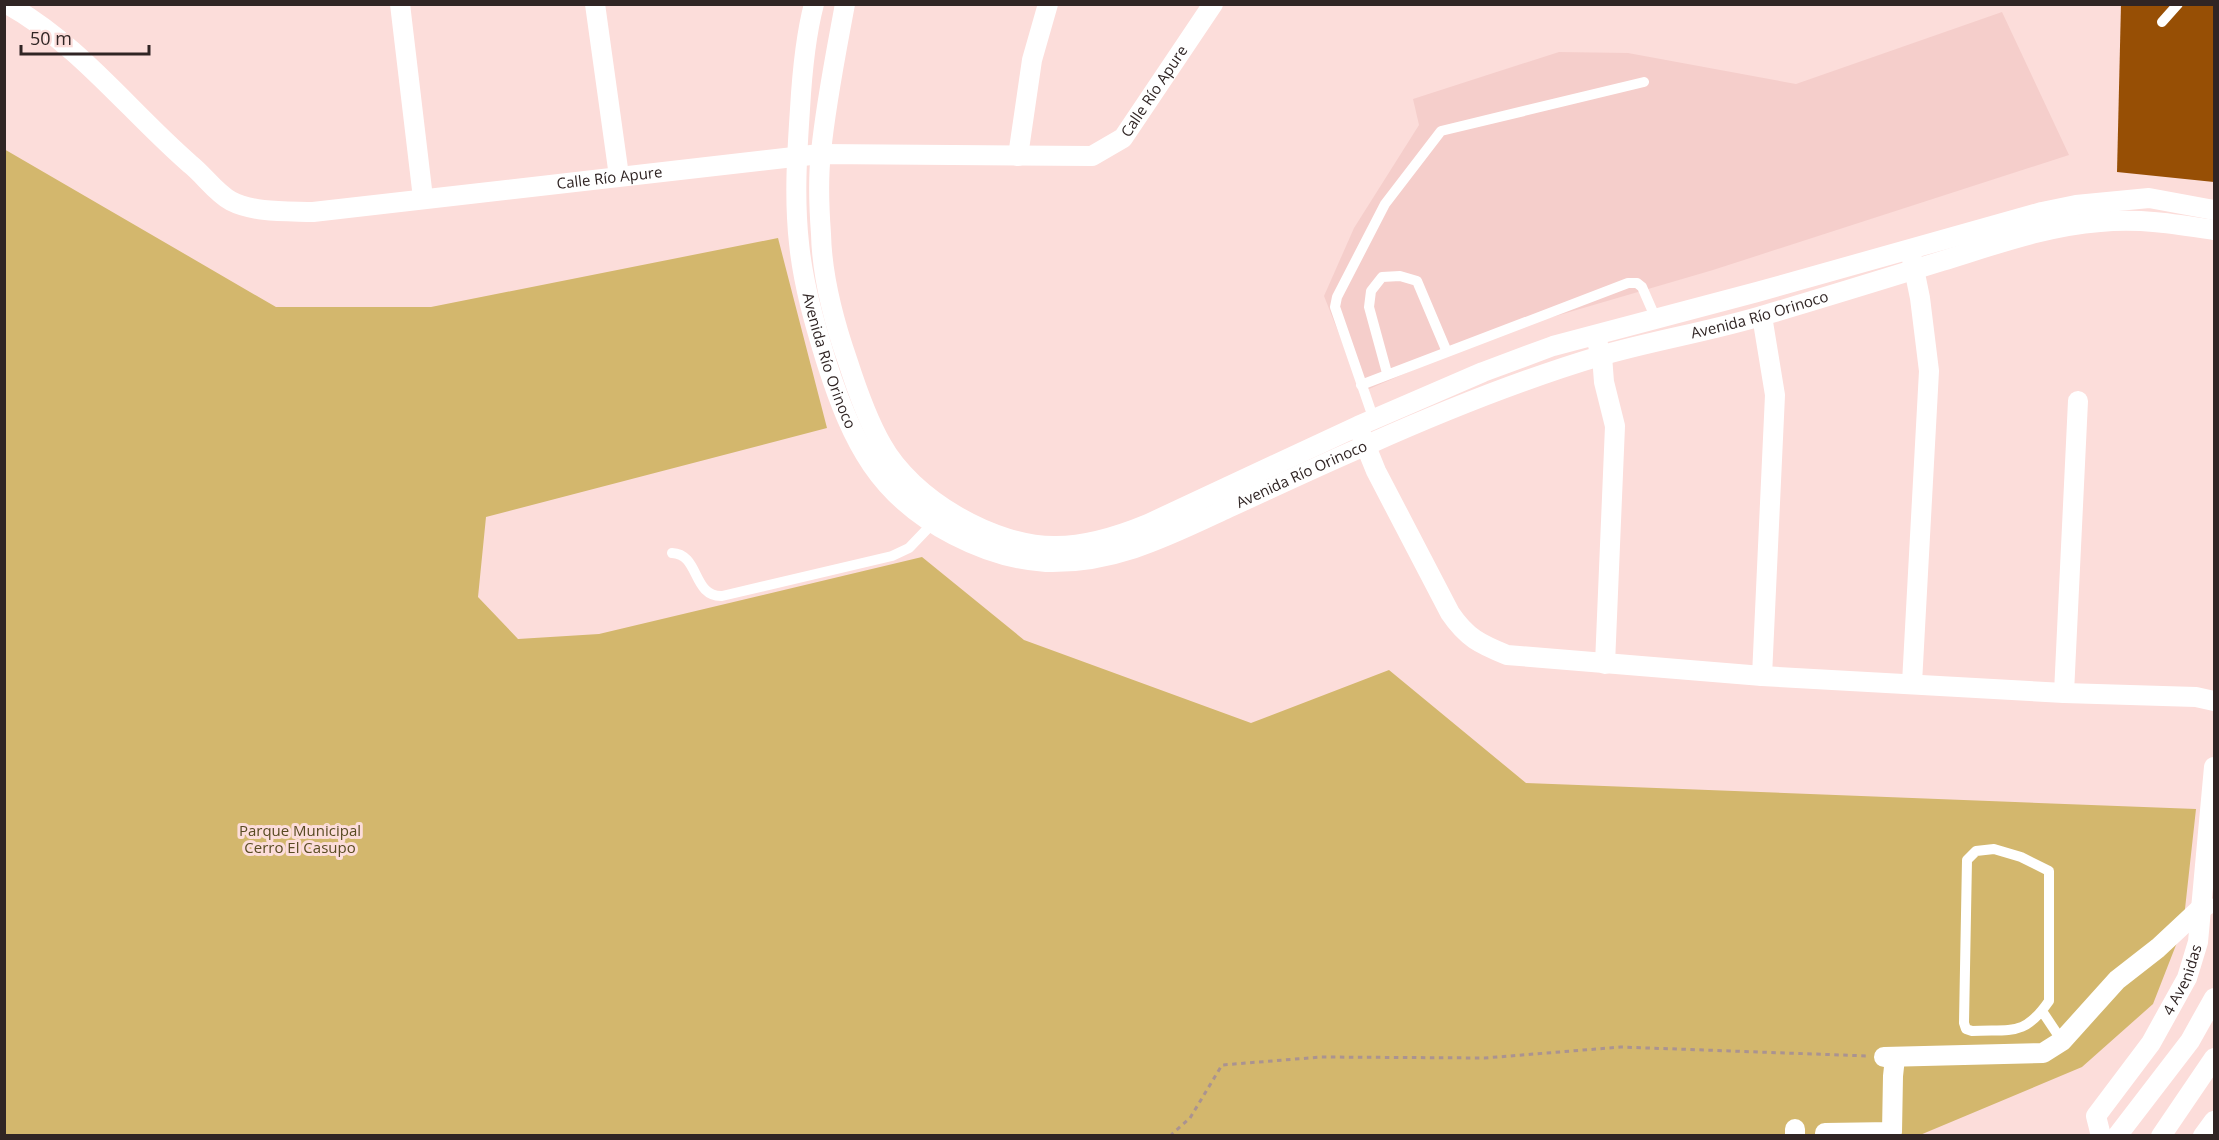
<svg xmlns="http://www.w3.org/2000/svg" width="2219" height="1140" font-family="'Open Sans',sans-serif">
<rect width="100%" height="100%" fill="#fcddda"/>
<path fill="#f5cecb" d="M2002,12l67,143 -356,115 -181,53 -84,32 -86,37 -38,-96 30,-68 65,-103 -6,-26 146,-47 69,1 168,31z"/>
<path fill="#d3b76d" d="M4,149l272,158h155l347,-69 49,190 -341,89 -8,80 40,42 81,-5 323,-77 102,83 227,83 138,-53 137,113 670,26 -13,118 -30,77 -71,63 -162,68h-1915z"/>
<path fill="#974f05" d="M2121,4h93v178l-97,-10z"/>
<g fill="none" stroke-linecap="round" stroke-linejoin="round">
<path stroke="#aa9391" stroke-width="3" stroke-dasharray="4.5 4.5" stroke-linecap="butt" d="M1170,1136l20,-18 32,-53 99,-8 164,1 136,-11 247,9"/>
<path stroke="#fff" stroke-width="10" d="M2162,22l16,-18
M1387,373l-18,-66 2,-16 11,-14 18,-1 17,5 30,71
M1361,385l267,-102h9l5,4 14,32
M1374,420l-39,-113 2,-10 48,-93 56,-73 203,-49
M672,553c28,1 20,44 50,43l170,-40 17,-8 23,-24
M1994,849l27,8 28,14v130c-25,36 -37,28 -77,30l-6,-2 -2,-6 3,-163 9,-9z
M2042,1011l20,30"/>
<g stroke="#fff" stroke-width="20">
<path id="s1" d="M7,4c72,40 122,107 183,160 14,11 26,29 41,37 23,12 57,10 82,11l507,-58 272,2 31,-18 90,-134"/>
<path d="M400,4l23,194"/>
<path d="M595,4l24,172"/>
<path id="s2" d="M814,4c-9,34 -12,70 -14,105 -3,45 -6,89 -1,134 4,41 16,82 28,121 25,78 52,133 127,171 29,15 59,25 92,27 68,2 122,-26 182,-54 46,-21 92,-43 139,-63 76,-34 153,-65 233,-89 55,-16 113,-25 168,-42 58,-17 116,-35 174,-53 52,-16 104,-35 158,-39 39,-4 76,2 114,8"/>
<path d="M845,4c-9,49 -19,98 -24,148 -3,26 -2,55 0,82 1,42 13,88 27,128 9,28 19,57 34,83 30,54 112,102 174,101 32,0 63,-10 92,-22l210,-98 125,-54 70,-26 204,-54 285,-80 34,-7 73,-7 65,12"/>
<path d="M1018,156l14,-96 16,-56"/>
<path d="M1762,316l13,79 -13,281"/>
<path d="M1598,345l4,11 2,26 11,44 -10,238"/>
<path d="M1361,434l15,37 74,142c17,25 30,31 57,42l255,21 302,17 132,4 18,4"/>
<path d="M1912,683l17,-312 -9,-73 -8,-39"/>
<path d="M2064,693l14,-292"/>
<path d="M1884,1057l159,-4 19,-12 55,-61 41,-32 45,-42h3"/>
<path d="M1795,1129v7"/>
<path d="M1825,1133l67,-1 1,-56 2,-18"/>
<path id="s3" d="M2101,1136l-5,-20 55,-73 36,-65 11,-36 16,-175"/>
<path d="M2117,1136l73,-95 24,-43"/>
<path d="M2161,1136l53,-78"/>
<path d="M2203,1136l11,-15"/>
</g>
</g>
<g text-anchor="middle" stroke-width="6" stroke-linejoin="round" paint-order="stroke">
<g font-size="15" fill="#302524" stroke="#fcddda">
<text dy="5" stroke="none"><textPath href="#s1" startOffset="1257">Calle Río Apure</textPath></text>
<text dy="5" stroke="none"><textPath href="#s1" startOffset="681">Calle Río Apure</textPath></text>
<text dy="5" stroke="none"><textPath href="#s2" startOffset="1440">Avenida Río Orinoco</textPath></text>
<text dy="5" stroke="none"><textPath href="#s2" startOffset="362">Avenida Río Orinoco</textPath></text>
<text dy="5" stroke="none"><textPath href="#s2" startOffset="954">Avenida Río Orinoco</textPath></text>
<text dy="5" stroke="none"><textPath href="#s3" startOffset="183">4 Avenidas</textPath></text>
</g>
<g font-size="15" fill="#594b23" stroke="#fcddda">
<text x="300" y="836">Parque Municipal<tspan x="300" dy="17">Cerro El Casupo</tspan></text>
</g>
</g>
<rect width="2219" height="1140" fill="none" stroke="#302524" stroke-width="12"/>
<path d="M21 45v9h128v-9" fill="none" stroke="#302524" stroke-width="3"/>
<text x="30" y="45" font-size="18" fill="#302524" stroke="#fcddda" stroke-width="4.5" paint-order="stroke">50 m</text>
</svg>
